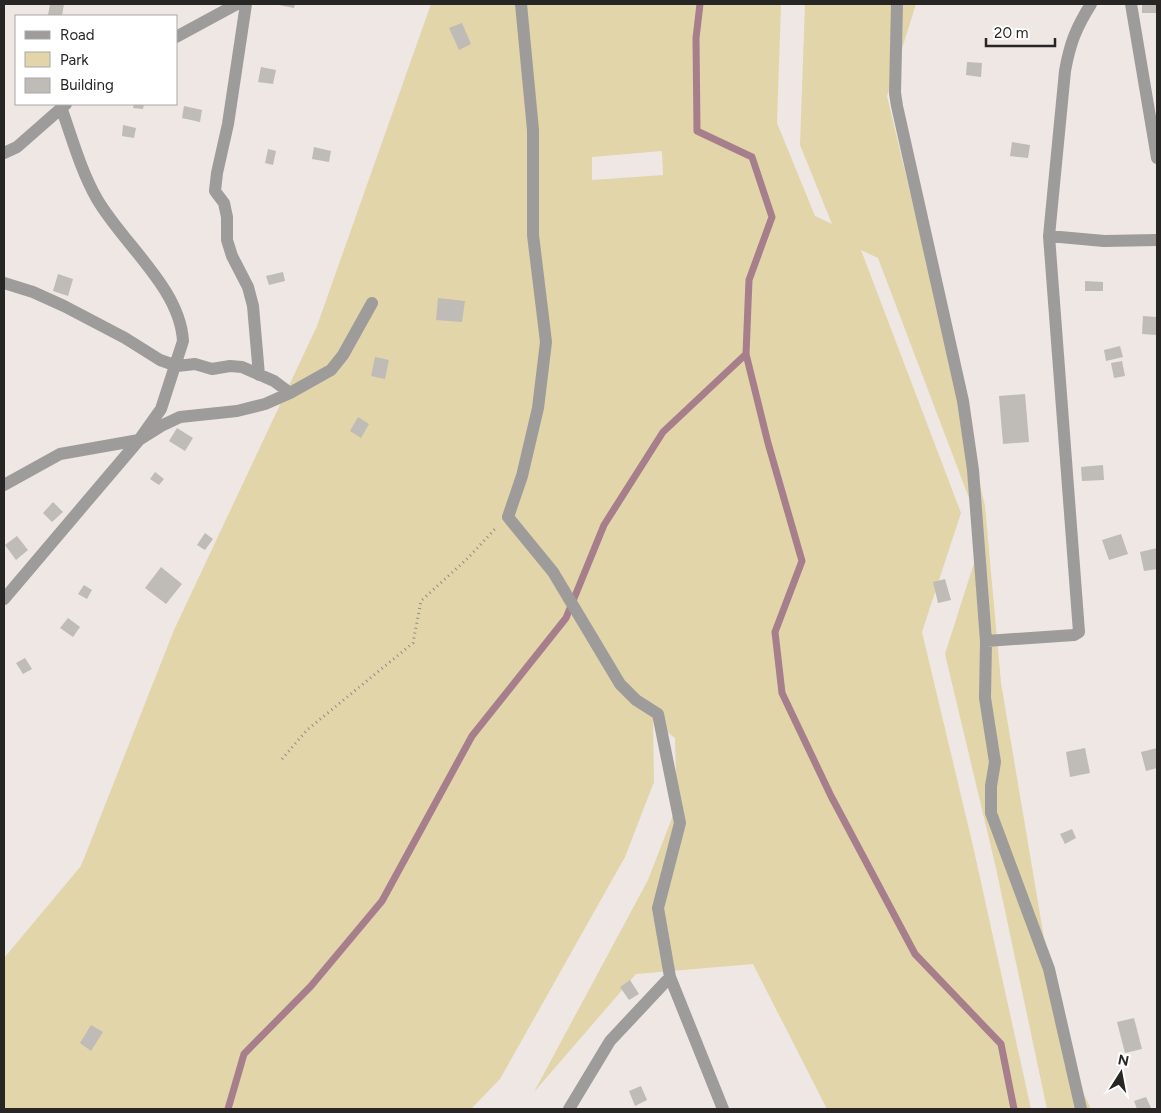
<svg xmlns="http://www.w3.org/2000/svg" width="1161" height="1113" font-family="Figtree,sans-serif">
<rect width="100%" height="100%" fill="#eee7e4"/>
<path fill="#e1d5a9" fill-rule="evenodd" d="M431,4h350l-4,119 38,93 17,8 -32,-79 5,-141h111l-29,92 98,410 16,177 62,368 28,58h-44l-51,-241 -51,-214 38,-119 -105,-277 -17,-8 100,263 -39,119 51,214 58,263h-204l-74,-145 -117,10 -102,118 114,-212 29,-75 -2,-67 -22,-17 1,61 -29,75 -125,222 -29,30h-467v-151l77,-92 93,-236 143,-304zM662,151l1,24 -71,5v-23z"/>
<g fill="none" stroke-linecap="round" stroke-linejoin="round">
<path stroke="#a77e8b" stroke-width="7" d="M700,4l-4,34 1,93 55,26 20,60 -23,63 -3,74 22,89 34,118 -27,71 7,61 49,103 84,158 86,90 13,65
M228,1109l16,-55 67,-68 71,-85 90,-165 94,-118 38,-93 59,-93 83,-78"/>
</g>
<path fill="#bfbbb6" d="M50,4h14l-2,12 -14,-1z
M279,4h16l-1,4 -15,-3z
M1142,4h15v9h-15z
M462,23l9,21 -12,6 -10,-22z
M967,62l15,1 -1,14 -15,-2z
M261,67l15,3 -3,14 -15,-2z
M134,104h10l-1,5 -10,-1z
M184,106l18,4 -2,12 -18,-4z
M123,125l13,3 -2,10 -12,-2z
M1012,142l18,3 -2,13 -18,-2z
M314,147l17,4 -2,11 -17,-3z
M268,149l8,2 -3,14 -8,-2z
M283,272l2,9 -16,4 -3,-9z
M58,274l15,5 -5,17 -15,-5z
M1085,281l18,1v9h-18z
M438,298l27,3 -3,21 -26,-2z
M1143,316l14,1v18l-15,-1z
M1120,346l3,11 -17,4 -2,-11z
M375,357l14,3 -4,19 -14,-3z
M1122,361l3,15 -11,2 -3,-15z
M1025,394l4,48 -26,2 -4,-48z
M358,417l11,7 -8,14 -11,-7z
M177,428l16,10 -8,13 -16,-10z
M1103,465l1,15 -22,1 -1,-14z
M155,472l9,7 -5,6 -9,-6z
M53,502l10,10 -11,10 -9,-9z
M205,533l8,6 -8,11 -8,-5z
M1121,534l7,20 -19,6 -7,-20z
M17,536l11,14 -12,10 -11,-15z
M1157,548v21l-13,2 -4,-19z
M161,567l21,17 -16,20 -21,-16z
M945,579l6,21 -13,3 -5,-21z
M84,585l8,5 -5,9 -9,-5z
M68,618l12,9 -7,10 -13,-9z
M25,658l7,11 -9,5 -7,-11z
M1085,748l5,25 -20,4 -4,-25z
M1157,748v20l-11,3 -5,-19z
M1072,829l4,9 -11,6 -5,-10z
M630,980l9,14 -10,6 -9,-13z
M1134,1018l8,31 -17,4 -8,-31z
M91,1025l12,7 -12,19 -11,-8z
M641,1086l6,14 -12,6 -6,-15z
M1146,1097l5,11 -14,1 -3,-8z"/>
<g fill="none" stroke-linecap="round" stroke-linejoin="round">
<path stroke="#908c8a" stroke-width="3" stroke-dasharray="1 4" stroke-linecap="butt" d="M282,759l25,-29 106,-87 8,-42 47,-43 27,-29"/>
<path stroke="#9e9b9b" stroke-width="12" d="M246,4l-18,120 -11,49 -2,18 9,12 3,14v23l5,16 16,31 5,19 6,69
M521,4l12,126v105l13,107 -8,66 -16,68 -14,41 45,55 67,112 16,16 22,14 22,109 -22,85 12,69 53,132
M897,4l-2,89 2,13 66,295 10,69 13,171 -1,57 10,64 -4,24v27l58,156 32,140
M1131,4l26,154
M176,37l61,-33
M4,153l13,-6 49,-43
M1049,236l55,5 53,-1
M4,283l29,9 31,14 61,32 35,22 17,6 18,-2 17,5 18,-3 12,1 32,14 16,12
M4,485l56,-31 79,-14 24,-15 17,-8 57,-6 28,-7 25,-11 41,-23 12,-15 29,-52
M4,599l135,-159 22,-31 22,-68c-3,-53 -60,-97 -86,-142 -16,-28 -25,-61 -36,-92
M986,641l88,-6 5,-3 -30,-396 16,-165c5,-28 11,-43 26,-67
M569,1109l41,-68 60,-64"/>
</g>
<rect width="1161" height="1113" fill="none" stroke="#282625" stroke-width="10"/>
<rect x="15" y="15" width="162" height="90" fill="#ffffff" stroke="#a9a8a8"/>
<rect x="25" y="31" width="25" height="8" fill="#9e9b9b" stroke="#a9a8a8"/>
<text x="60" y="40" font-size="15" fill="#282625">Road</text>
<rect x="25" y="52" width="25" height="15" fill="#e1d5a9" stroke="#a9a8a8"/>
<text x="60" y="65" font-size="15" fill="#282625">Park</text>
<rect x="25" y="78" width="25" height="15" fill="#bfbbb6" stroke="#a9a8a8"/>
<text x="60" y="90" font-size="15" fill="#282625">Building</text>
<g transform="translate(1121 1073) rotate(11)" stroke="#ffffff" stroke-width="4" paint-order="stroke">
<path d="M0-4L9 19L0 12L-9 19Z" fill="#282625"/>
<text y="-8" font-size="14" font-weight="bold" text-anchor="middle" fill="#282625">N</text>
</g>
<path d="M986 38v8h69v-8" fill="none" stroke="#282625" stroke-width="2.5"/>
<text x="994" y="38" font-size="15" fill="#282625" stroke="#ffffff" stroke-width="4" paint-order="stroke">20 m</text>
</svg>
